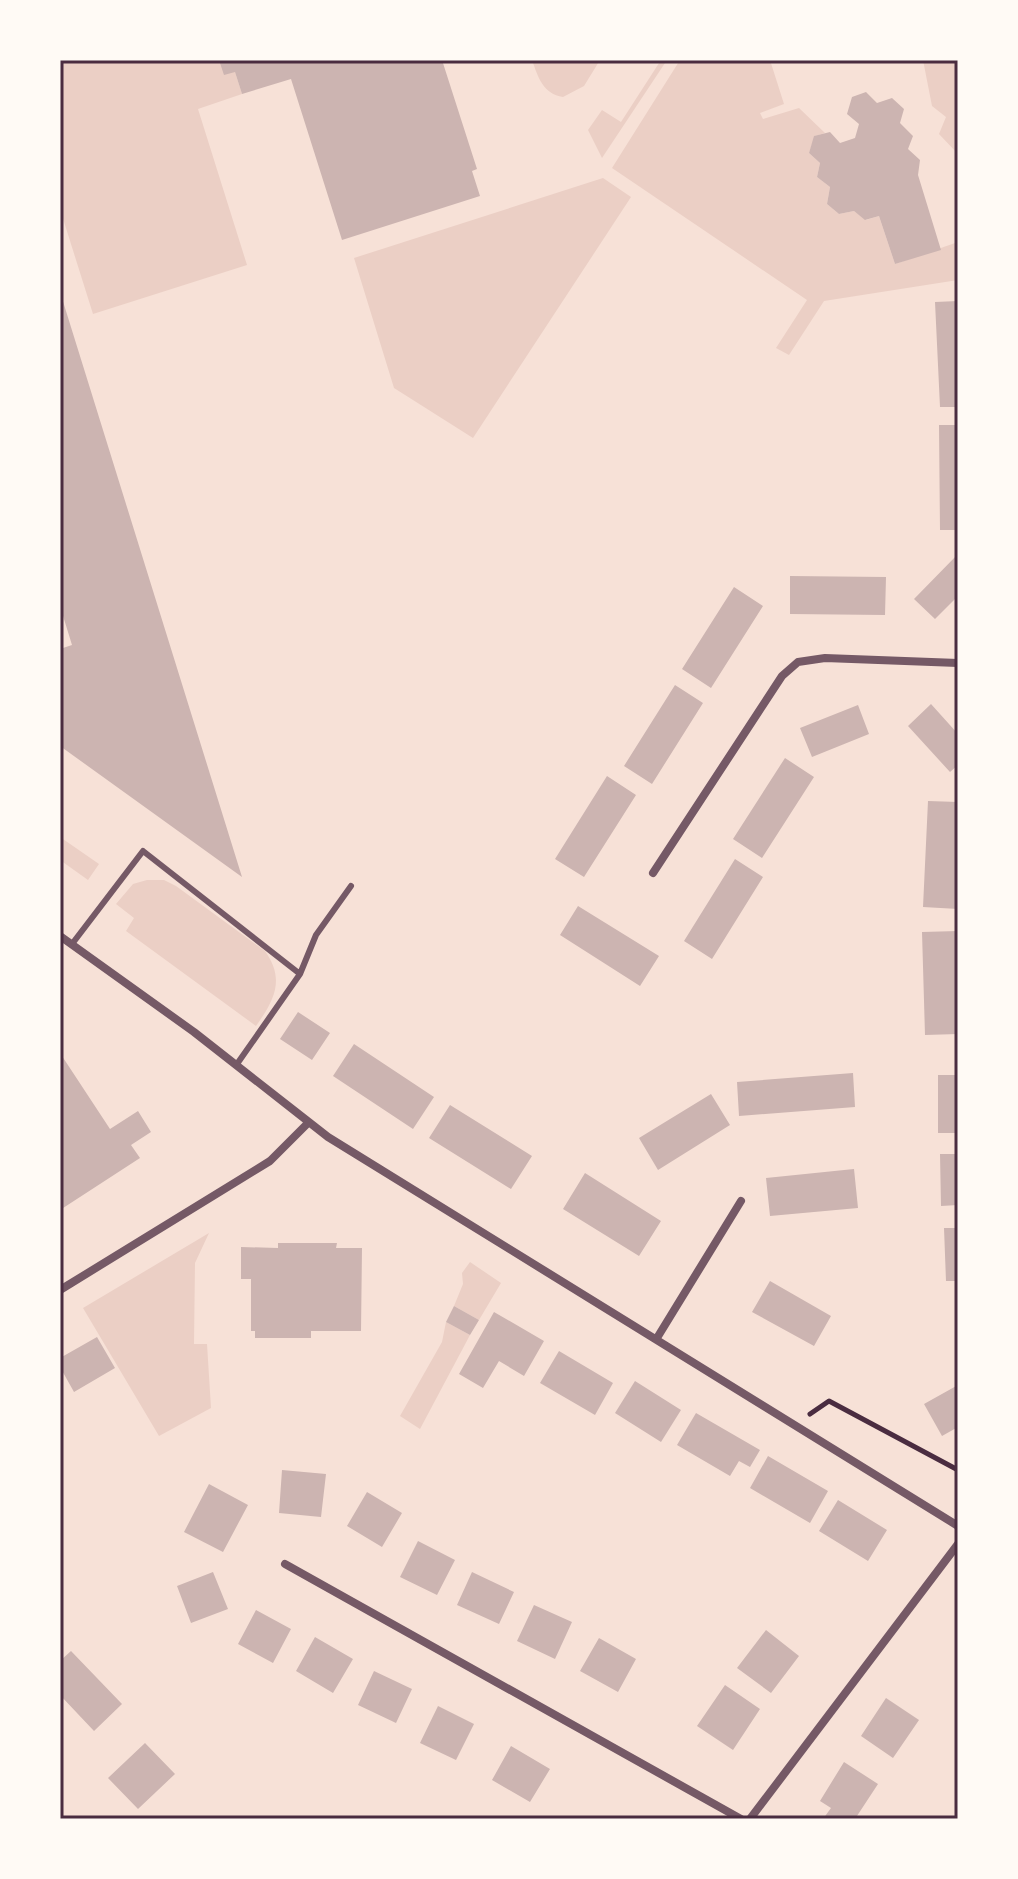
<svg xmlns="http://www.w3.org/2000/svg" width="1018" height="1879" font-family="Poppins,sans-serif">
<rect width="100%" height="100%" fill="#f7e1d7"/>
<path fill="#ebcfc5" d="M60,60h159l16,12 7,22 -44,15 49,156 -154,49 -33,-105z
M532,60h68l-16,26 -21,11c-20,-3 -25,-20 -31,-37z
M661,60h6l-65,98 -14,-28 14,-20 19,12z
M680,60h90l14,44 -24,9 3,6 36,-11 26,25 -10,3 -6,17 11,10 -3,14 13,10 -3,17 12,10 15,-3 12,9 13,-4 16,48 63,-22v38l-134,21 -35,54 -13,-7 31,-48 -195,-132z
M923,60h35v94l-19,-20 7,-17 -14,-11z
M603,178l28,19 -158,241 -79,-50 -40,-130z
M60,837l39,27 -11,16 -28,-20z
M147,880h17l12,6 89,65c20,28 10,48 -9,75l-130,-95 8,-13 -18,-14 17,-20z
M209,1233l-14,30 -1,81h13l4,64 -52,28 -76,-128z
M470,1262l31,21 -22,37 -25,-14 9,-22 -1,-11z
M446,1322l24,13 -50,94 -20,-13 42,-74z"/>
<path fill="#ccb4b1" d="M219,60h223l35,109 -5,2 8,25 -138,44 -51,-161 -49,15 -7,-22 -11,3z
M866,92l11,11 15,-5 12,11 -4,14 13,13 -5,13 12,11 -2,15 23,75 -46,14 -16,-48 -14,4 -11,-9 -15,3 -12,-10 3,-17 -13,-10 3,-14 -11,-10 5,-17 16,-4 10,11 15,-5 4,-14 -12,-10 5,-17z
M61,295l181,582 -182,-131v-97l12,-4 -12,-39z
M958,301v106h-18l-5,-105z
M939,425h19v105h-18z
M958,554v42l-23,23 -21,-20z
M790,576l96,1 -1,38 -95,-1z
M734,587l29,19 -52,82 -29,-19z
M675,685l28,18 -51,81 -28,-18z
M931,704l27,30v31l-8,7 -42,-46z
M858,705l11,29 -57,23 -12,-29z
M785,758l29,19 -52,81 -29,-19z
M607,776l29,19 -52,82 -29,-18z
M928,801l30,1v107l-35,-2z
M735,859l28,18 -51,82 -28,-18z
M578,906l81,50 -19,30 -80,-51z
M958,931v103l-33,1 -3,-103z
M298,1012l32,21 -18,27 -32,-21z
M354,1044l80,53 -21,32 -80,-53z
M60,1053l50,76 28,-18 13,21 -20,13 9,13 -80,52z
M853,1073l2,34 -116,9 -2,-34z
M938,1075h20v58h-20z
M711,1094l19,31 -72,45 -19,-32z
M450,1105l82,51 -21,33 -82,-51z
M940,1154h18v51l-17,1z
M854,1169l4,39 -88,8 -4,-38z
M585,1173l76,48 -22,35 -76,-47z
M944,1228h14v53h-12z
M278,1243h59l-1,5h26l-1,83h-50v7h-56v-7h-4v-52h-10v-32l37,1z
M770,1281l61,35 -17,30 -62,-34z
M454,1306l25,14 -9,15 -24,-13z
M494,1312l50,29 -20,35 -25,-15 -16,27 -24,-14z
M97,1337l18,31 -41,24 -14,-25v-9z
M559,1351l54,32 -18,32 -55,-32z
M635,1381l46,29 -20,32 -46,-29z
M958,1385v42l-16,9 -18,-32z
M696,1413l64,37 -10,17 -11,-6 -9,15 -53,-31z
M768,1456l60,35 -18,32 -60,-35z
M282,1470l44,4 -5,43 -42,-4z
M209,1484l39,21 -25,47 -39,-20z
M367,1492l35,21 -20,34 -35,-21z
M838,1500l49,30 -19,31 -49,-30z
M418,1541l37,19 -18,35 -37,-18z
M213,1572l15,37 -37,14 -14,-37z
M472,1572l42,20 -15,32 -42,-19z
M534,1605l38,17 -17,37 -38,-18z
M256,1610l35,19 -18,34 -35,-19z
M766,1630l33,26 -28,37 -34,-25z
M315,1637l38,22 -20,34 -37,-22z
M599,1638l37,21 -18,33 -38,-21z
M71,1651l51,53 -28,27 -34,-36v-34z
M374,1671l38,18 -16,34 -38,-18z
M725,1685l35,24 -27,41 -36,-24z
M886,1698l33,22 -26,38 -32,-22z
M438,1706l36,18 -18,36 -36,-17z
M145,1743l30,31 -37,35 -30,-31z
M511,1746l39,23 -20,33 -38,-22z
M844,1762l34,22 -23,35h-32l8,-11 -11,-7z"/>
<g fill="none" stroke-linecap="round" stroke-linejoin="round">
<path stroke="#4a2c40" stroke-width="5" d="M810,1414l19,-13 129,69"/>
<path stroke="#755966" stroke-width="6" d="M72,944l71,-93 157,123
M237,1064l63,-90 16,-39 35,-49"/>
<path stroke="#755966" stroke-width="8" d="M653,873l129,-197 16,-14 27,-4 133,5
M60,936l134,96 134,105 630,389
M60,1290l210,-129 38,-38
M657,1338l84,-137
M285,1564l456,255
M750,1819l208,-275"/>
</g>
<rect width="1018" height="1879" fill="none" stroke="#fffaf5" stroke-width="124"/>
<rect x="62" y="62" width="894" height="1755" fill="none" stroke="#4a2c40" stroke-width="3"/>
</svg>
